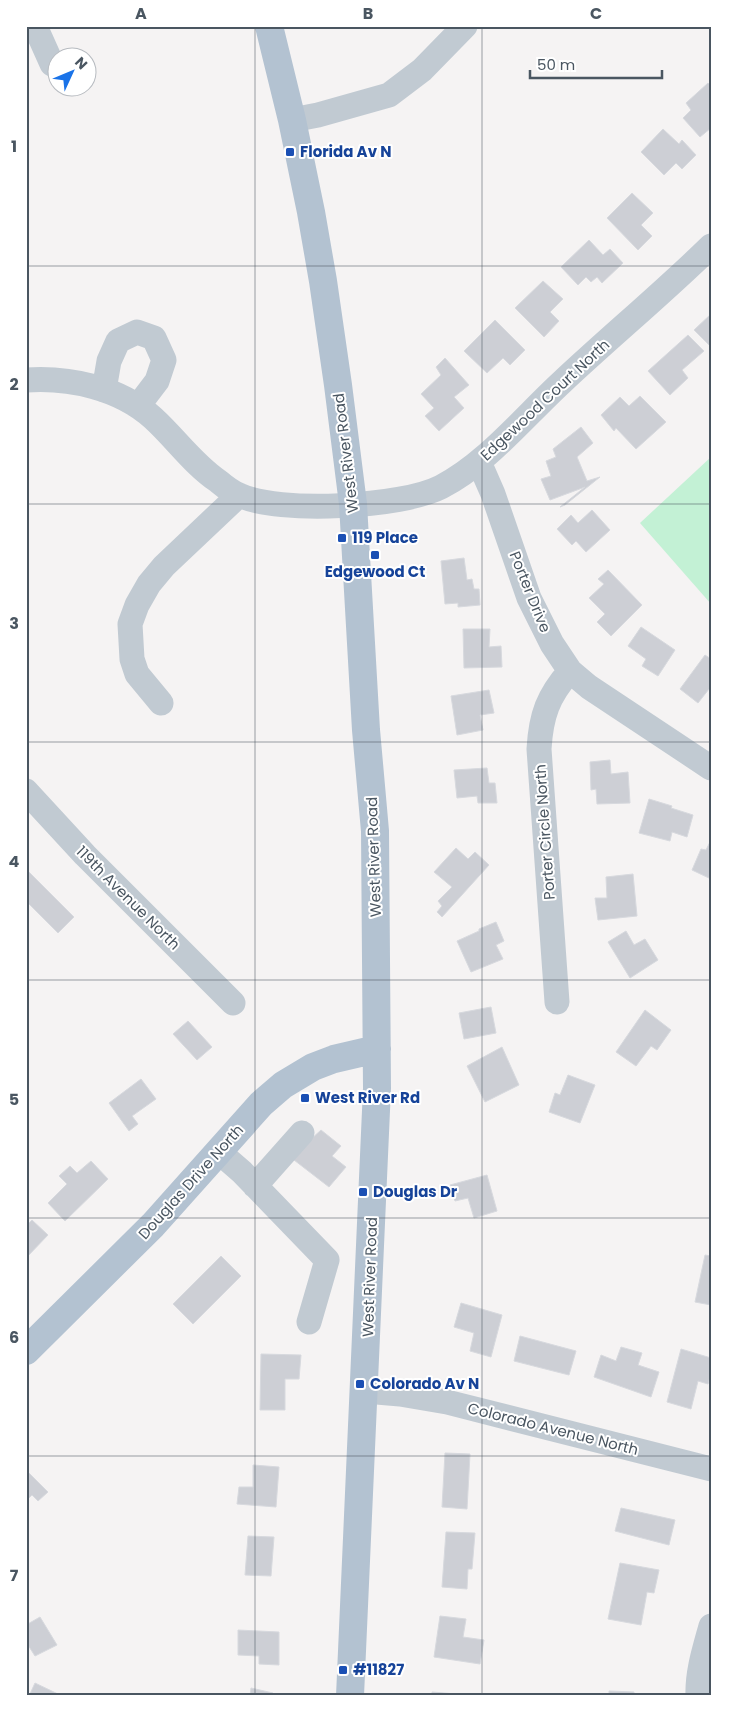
<svg xmlns="http://www.w3.org/2000/svg" width="737" height="1722" font-family="Poppins,sans-serif">
<rect width="100%" height="100%" fill="#f5f3f3"/>
<path fill="#c3f1d5" d="M711,457v147l-71,-81z"/>
<path fill="#cdcfd5" stroke="#d7d9de" d="M708,83l3,3v42l-11,9 -17,-19 8,-8 -5,-7z
M663,129l16,15 3,-4 14,15 -14,14 -6,-6 -12,12 -23,-23z
M632,193l21,20 -12,12 11,11 -14,14 -31,-32z
M589,240l14,15 7,-6 13,14 -21,20 -5,-6 -6,5 -5,-5 -8,8 -17,-18z
M543,281l20,18 -13,13 9,9 -15,16 -29,-29z
M711,314v29l-2,2 -15,-15z
M495,320l30,30 -15,15 -7,-7 -16,15 -23,-22z
M688,335l16,16 -22,19 6,8 -18,17 -22,-24z
M445,358l24,27 -15,12 10,11 -25,23 -14,-15 9,-8 -13,-14 20,-19 -5,-8z
M640,396l26,26 -30,27 -20,-21 -2,3 -13,-16 19,-18 9,9z
M581,427l12,16 -16,14 10,24 13,-4 -35,28 -5,2 25,-20 -35,13 -9,-21 10,-3 -5,-15 10,-4 -3,-8z
M592,510l18,20 -24,22 -10,-11 -4,4 -15,-16 14,-14 7,8z
M464,558l3,22 5,-1 2,10h5l1,16 -22,2v-4l-13,1 -4,-43z
M608,570l34,35 -31,31 -14,-14 8,-8 -16,-16 15,-14 -6,-5z
M641,627l34,23 -17,26 -16,-10 4,-7 -18,-13z
M463,629h27l-1,18 12,-1 1,21 -38,1z
M705,655l6,4v31l-2,-1 -11,14 -18,-14z
M489,690l5,23 -14,2 3,15 -26,5 -6,-39z
M610,760l1,14 17,-2 2,31 -33,1 -1,-15 -5,1 -1,-28z
M487,768l2,15h6l2,20h-19l-1,-7 -20,2 -3,-28z
M649,799l23,7 -1,2 22,7 -6,22 -15,-5 -2,9 -31,-8z
M711,840v39l-19,-9 9,-21 5,1z
M456,848l12,11 7,-7 14,13 -47,52 -5,-5 5,-6 -4,-5 14,-14 -18,-15z
M29,872l45,45 -16,16 -32,-32v-27z
M633,874l4,42 -39,4 -3,-22h12l-1,-21z
M496,922l8,19 -8,4 7,14 -32,13 -14,-31 22,-10v-2z
M626,931l8,14 11,-6 13,21 -28,18 -22,-36z
M491,1007l5,26 -32,6 -5,-26z
M645,1010l26,20 -14,20 -6,-4 -15,20 -20,-14z
M188,1021l24,26 -15,13 -24,-26z
M502,1047l17,38 -34,17 -18,-36z
M568,1075l27,10 -15,38 -31,-11 6,-19 5,2z
M141,1079l15,20 -24,17 6,8 -9,7 -20,-28z
M321,1130l20,16 -9,10 14,11 -17,20 -35,-27 16,-20z
M91,1161l17,18 -43,42 -17,-18 19,-19 -8,-8 11,-10 7,7z
M487,1175l10,36 -23,7 -6,-20 -13,3 -5,-16z
M32,1220l16,15 -22,23v-32z
M705,1255l6,1v49l-16,-3z
M221,1256l20,20 -48,48 -20,-20z
M461,1303l41,12 -11,42 -21,-6 4,-18 -20,-6z
M520,1336l56,15 -7,24 -55,-14z
M621,1347l21,6 -4,12 21,7 -8,25 -57,-20 7,-22 15,6z
M681,1349l30,9v15l-3,11 -10,-3 -7,28 -24,-7z
M261,1354l40,1 -2,24h-14v31h-25z
M445,1453l25,1 -3,55 -25,-2z
M253,1465l26,2 -3,40 -39,-3 2,-17h14z
M29,1473l19,19 -10,9 -6,-6 -6,6v-25z
M621,1508l54,12 -6,25 -54,-14z
M446,1532l29,1 -3,36h-4l-1,20 -25,-2z
M248,1536l26,1 -3,39 -26,-1z
M620,1563l39,7 -5,23 -7,-1 -6,33 -33,-6z
M440,1616l26,3 -3,18 21,3 -4,24 -46,-7z
M40,1617l17,28 -22,11 -9,-14v-17z
M238,1630l41,2v33l-20,-1v-8l-21,-1z
M35,1683l25,12 -31,1z
M251,1688l22,5 -1,3h-22z
M609,1691l25,1v4h-25z
M432,1692l24,2 -1,2h-23z"/>
<g fill="none" stroke-linecap="round" stroke-linejoin="round">
<path stroke="#c1cad2" stroke-width="25" d="M35,26l17,38
M292,120l26,-5 71,-20 33,-25 43,-44
M26,380c44,-3 94,8 127,38 23,21 40,46 65,63 6,5 13,11 21,14 40,19 163,12 202,-8 45,-23 83,-70 121,-105 49,-46 101,-89 149,-136
M104,390l5,-29 9,-20 19,-9 17,6 10,22 -7,21 -19,25
M479,462l14,32 36,104 23,46 18,27 19,16 122,81
M161,703l-24,-29 -5,-15 -2,-35 7,-19 12,-21 15,-18 75,-71
M26,791l59,64 148,148
M557,1002l-18,-253c2,-34 9,-53 31,-78
M219,1152l23,20 85,88 -18,62
M255,1186l47,-53
M365,1391l35,3 47,8 264,67
M698,1696c-1,-24 7,-48 13,-70"/>
<path stroke="#b3c2d1" stroke-width="28" d="M269,26l23,94 19,92 12,69 15,104 15,119 13,226 9,101 2,257 -27,608
M26,1351l127,-126 108,-121 22,-19 30,-18 21,-8 43,-10"/>
</g>
<path fill="none" stroke="#4a5661" stroke-width="1" stroke-opacity="0.55" d="M255,26v1670M482,26v1670M26,266h685M26,504h685M26,742h685M26,980h685M26,1218h685M26,1456h685"/>
<g fill="#1a4fb4" stroke="#fff" stroke-width="2">
<rect x="285" y="147" width="10" height="10" rx="2.5"/>
<rect x="337" y="533" width="10" height="10" rx="2.5"/>
<rect x="370" y="550" width="10" height="10" rx="2.5"/>
<rect x="300" y="1093" width="10" height="10" rx="2.5"/>
<rect x="358" y="1187" width="10" height="10" rx="2.5"/>
<rect x="355" y="1379" width="10" height="10" rx="2.5"/>
<rect x="338" y="1665" width="10" height="10" rx="2.5"/>
</g>
<g text-anchor="middle" stroke-width="4" stroke-linejoin="round" paint-order="stroke">
<g font-size="15" font-weight="bold" fill="#164399" stroke="#fff" text-anchor="start">
<text x="300" y="157">Florida Av N</text>
<text x="352" y="543">119 Place</text>
<text x="375" y="577" text-anchor="middle">Edgewood Ct</text>
<text x="315" y="1103">West River Rd</text>
<text x="373" y="1197">Douglas Dr</text>
<text x="370" y="1389">Colorado Av N</text>
<text x="353" y="1675">#11827</text>
</g>
<g font-size="15" fill="#4a5661" stroke="#fff">
<text transform="translate(545 400) rotate(-43)" y="5">Edgewood Court North</text>
<text transform="translate(346 453) rotate(-97)" y="5">West River Road</text>
<text transform="translate(530 592) rotate(68)" y="5">Porter Drive</text>
<text transform="translate(545 832) rotate(-94)" y="5">Porter Circle North</text>
<text transform="translate(374 857) rotate(-92)" y="5">West River Road</text>
<text transform="translate(128 898) rotate(45)" y="5">119th Avenue North</text>
<text transform="translate(191 1182) rotate(-48)" y="5">Douglas Drive North</text>
<text transform="translate(370 1277) rotate(-88)" y="5">West River Road</text>
<text transform="translate(553 1429) rotate(14)" y="5">Colorado Avenue North</text>
</g>
</g>
<rect width="737" height="1722" fill="none" stroke="#ffffff" stroke-width="55"/>
<g transform="translate(72 72) rotate(46)"><circle r="24" fill="#ffffff" stroke="#b7bbc0"/>
<path d="M0-4L9 19L0 12L-9 19Z" fill="#1a73e8"/>
<text y="-8" font-size="14" font-weight="bold" text-anchor="middle" fill="#4a5661">N</text>
</g>
<path d="M530 70v8h132v-8" fill="none" stroke="#4a5661" stroke-width="2.5"/>
<text x="537" y="70" font-size="15" fill="#4a5661" stroke="#ffffff" stroke-width="4" paint-order="stroke">50 m</text>
<rect x="28" y="28" width="682" height="1666" fill="none" stroke="#4a5661" stroke-width="2"/>
<g font-size="16" text-anchor="middle" font-weight="bold" fill="#4a5661">
<text x="141" y="19">A</text>
<text x="368" y="19">B</text>
<text x="596" y="19">C</text>
<text x="14" y="152">1</text>
<text x="14" y="390">2</text>
<text x="14" y="629">3</text>
<text x="14" y="867">4</text>
<text x="14" y="1105">5</text>
<text x="14" y="1343">6</text>
<text x="14" y="1581">7</text>
</g>
</svg>
